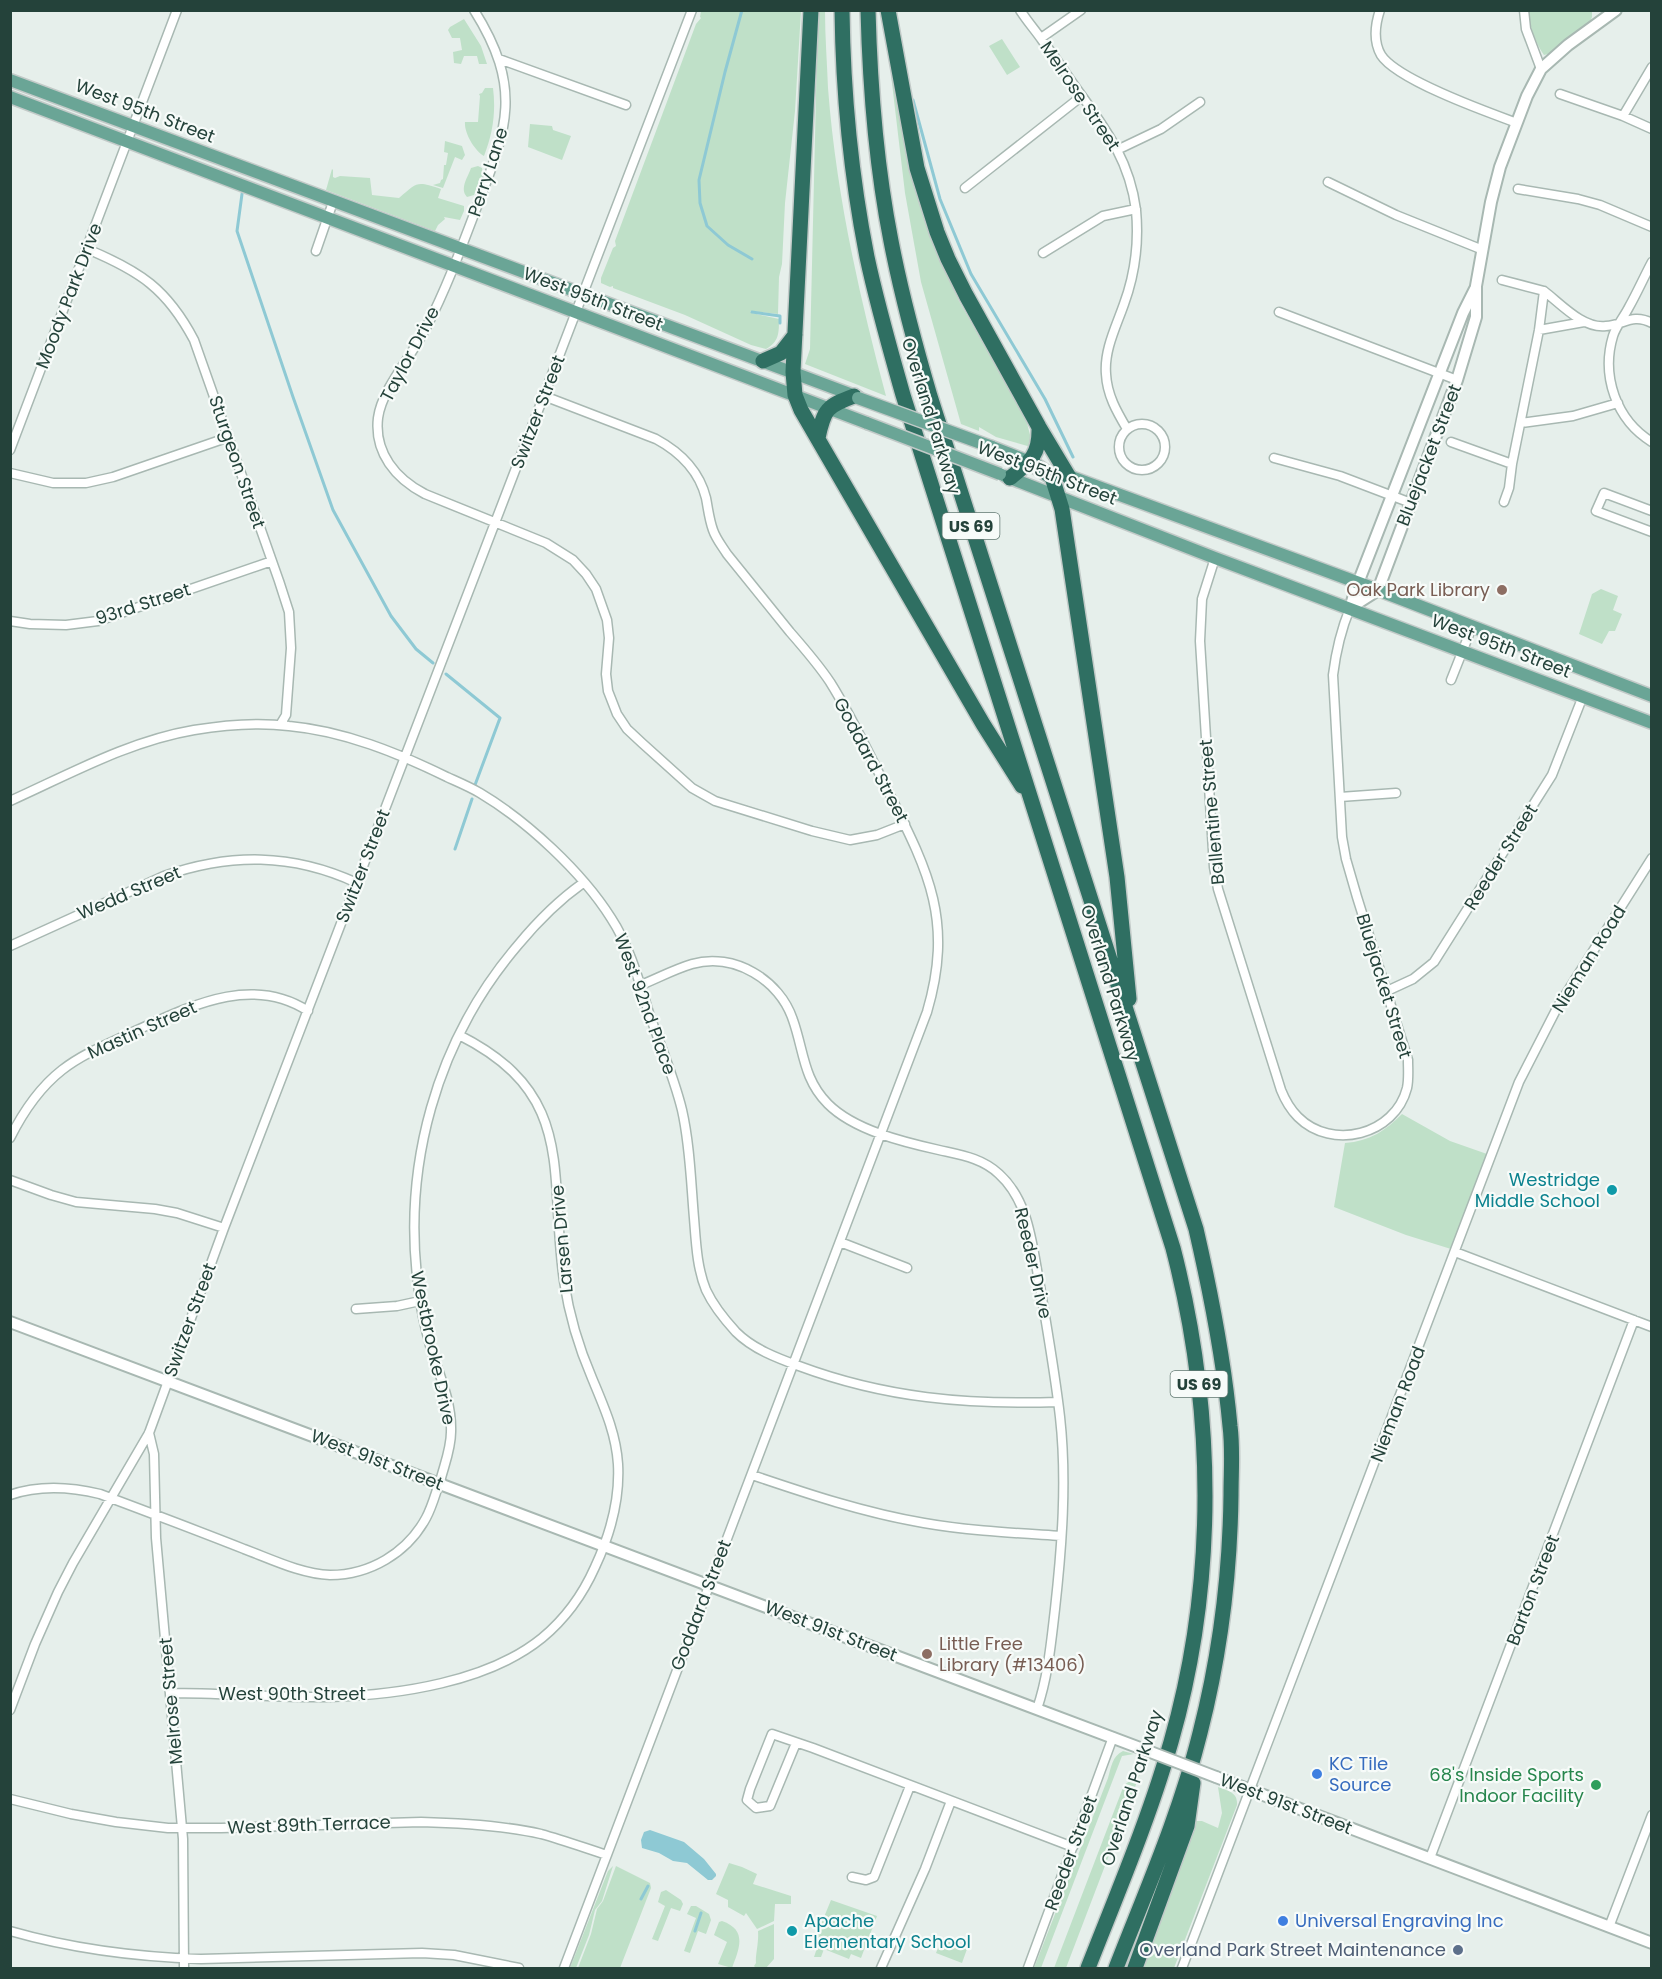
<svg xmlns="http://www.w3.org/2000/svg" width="1662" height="1979" font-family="Poppins,sans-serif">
<rect width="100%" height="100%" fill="#e6efeb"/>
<path fill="#bfe0c8" d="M701,11h100l-6,100 -10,92 -3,61 -3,13 -1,37 -28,-3 2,2 27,6c0,14 0,23 -13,30l-15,-4 -66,-30 -72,-27v-2l-3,1 -9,-4v-5l12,-30 3,-2 -1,-5 81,-217 5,-6 -1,-1z
M818,11h7c0,25 2,51 3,77 8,105 31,207 58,308l-81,-32 5,-15z
M1529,11h63v6l-2,5 -42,32 -4,1c-8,-11 -16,-31 -15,-44z
M464,19l17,27 6,18h-8l-2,-8h-13l-3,8 -7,-1 -1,-11 9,-2 -2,-12h-8l-4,-8 2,-3z
M1002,39l18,28 -13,8 -18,-29z
M891,75h3l34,151 9,27 22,48 67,118 6,24 -1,4 -35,-10 -17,-10v4l-18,-7 -40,-142 -16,-89z
M485,88h8c3,24 0,45 -9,68 -9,-5 -20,-23 -19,-34h13l2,-26 -1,-2 3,-1z
M530,124l22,2 1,4 18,6 -9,24 -34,-13z
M445,141l17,5 3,9 -3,5 -7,-3 -12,31 -10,-3 7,-2 1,-3 2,-1 1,-14h2l2,-12 -4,-1z
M478,166l4,2 1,6 -9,21 -7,2c-8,-8 1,-20 4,-29z
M332,169l1,1v7l2,1 5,-2 30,2 2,17 27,3c19,-16 17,-17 42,-9l-3,9 26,8v5l-4,9 -16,-3 1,2 -7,6 -3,6 -109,-41z
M1601,589l17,7 -5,14 9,4 -7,17h-6l-7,13 -23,-10 13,-40z
M1402,1114l48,27 37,13 -36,95 -45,-14 -72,-28 11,-64c25,-2 40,-12 57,-29z
M1123,1751l11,3 -12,2 -81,212h-7l74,-190c3,-10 4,-22 15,-27z
M1140,1774l-74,194h-12l70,-183z
M1218,1787c10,4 20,5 19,18l-63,163h-31l52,-147h7l16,7 4,-15z
M729,1863l13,4 15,7 -4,10 38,12v8h-16l-1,17 -17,8 -11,-16 -2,3 -16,-9v-7l-12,-6z
M613,1866l-11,35 -7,9 -6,25 -13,33h-6l38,-97z
M616,1866l34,17 1,5 -31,80h-42l13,-34 6,-25 6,-8z
M666,1890l15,10 2,4 -3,7 -9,-3 -13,33 -6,-2 13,-33 -7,-4 3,-10z
M831,1900l46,16 -16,42 -10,-4 -2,5 -25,-10 -3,8h-7l6,-18h-5z
M691,1906h5l13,8 2,6 -5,14 -8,-3 -8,22 -6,-2 12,-33 -9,-4z
M722,1921c26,9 17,28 10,47l-14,-4 9,-22 -13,-7 5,-13z
M774,1924v35l-8,9h-10l-2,-2 2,-3c-1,-7 3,-20 2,-32z
M942,1939l25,10 -5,14 -26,-10z"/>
<path fill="#8ec9d4" d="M650,1830l34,12 20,17 12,15v2l-4,4h-4l-21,-17 -14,-2 -14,-8 -17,-5 -1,-8 3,-8z"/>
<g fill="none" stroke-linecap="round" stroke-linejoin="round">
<path stroke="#8ec9d4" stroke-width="3" d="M742,10l-17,62 -26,108 1,23 7,23 21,19 24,14
M913,100l27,99 31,75 74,125 28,58
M242,194l-5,37 56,166 40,113 58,106 25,33 17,14
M752,312l28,4v7
M446,674l54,44 -25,67
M455,849l17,-50
M641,1899l7,-13
M695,1931l6,-18"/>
<g stroke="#a8b8b2" stroke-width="11">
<path id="minor" d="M474,10c52,83 31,123 -1,207 -14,37 -28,74 -46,109 -14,29 -45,62 -49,92 -4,35 18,61 47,76l121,49 27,17 13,14 10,15 11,31 2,18 -3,36 2,17 9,23 10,15 15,14 50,45 23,13 97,30 38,9 27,-5 28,-11
M1020,10c7,11 15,20 22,30 14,18 26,37 40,56 26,36 48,67 54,114 3,32 -1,64 -12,94 -8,23 -20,46 -18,70 1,21 11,38 21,55
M1380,10c-5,15 -7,31 1,45 16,25 106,57 136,68
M1524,10l2,19 15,40
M1041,38l40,-28
M499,59l127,46
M1560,94l63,22 29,13
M1623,116l29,-49
M1117,150l44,-21 39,-27
M1328,182l68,33 87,35
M965,188l117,-92
M1518,189l60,10 22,6 52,22
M87,249c53,22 80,40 107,91l85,241 10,31 2,36 -5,67 -6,10
M316,251l17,-49
M1043,253l60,-37 33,-7
M1652,262c-8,15 -15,31 -23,45 -5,10 -13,19 -16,29 -12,40 3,84 39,106
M1502,280l42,11
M1279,312l178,68
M1539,330l45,-8
M544,396l112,43c24,13 43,31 50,59 2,10 3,21 7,32 3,9 9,16 14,24 21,26 42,52 63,78 14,16 28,32 40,50 22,35 39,72 58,109 40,80 66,129 39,221l-363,956
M1521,423l52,-7 45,-13
M1119 447a23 23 0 1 1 46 0a23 23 0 1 1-46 0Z
M1451,442l61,22
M10,450l167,-440
M1274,458l66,18 71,27
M10,473l43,10h33l27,-6 116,-40
M1504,502l5,-14 3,-24 27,-134 5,-39c17,13 39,38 62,35 18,-1 26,-13 46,-3
M1652,511l-48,-18 -8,18 56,21
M1215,558l-13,41 -2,42 14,226 4,22 63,201c4,10 9,19 17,27 34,34 97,18 109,-29 2,-9 1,-19 1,-28l-51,-163 -11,-38 -4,-22 -9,-162c3,-24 8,-45 17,-67
M10,621l20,3 36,1 32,-4 174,-60
M1451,680l21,-53
M1340,797l56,-4
M10,801c60,-27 119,-60 184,-71 30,-5 64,-8 95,-4 55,5 109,27 158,51 11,5 23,10 33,16 47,28 102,79 131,125 19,29 28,63 38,95 11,32 25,64 33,97 8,35 9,73 12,108 2,25 3,50 12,72 7,15 19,30 30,42 17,17 41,26 63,34 86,32 168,39 259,36
M10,946l154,-70c66,-23 128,-23 193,7
M641,985c17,-7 34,-16 51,-21 42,-12 88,16 101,56 11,31 10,59 35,84 26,26 75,38 111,46 22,5 43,8 60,24 31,28 33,73 41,112 7,43 15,87 20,131 7,63 2,129 -5,192 -4,34 -7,68 -18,100
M1387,991l26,-12 21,-17 118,-187 31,-79
M10,1138c13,-26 29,-50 52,-68 22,-17 48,-27 73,-39 54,-24 116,-57 173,-20
M10,1180l41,15 25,7 79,7 22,4 47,15
M840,1242l67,26
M1455,1252l197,75
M356,1309l41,-3 23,-5
M149,1433l5,21 2,84 27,301 1,129
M752,1475c56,19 113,38 172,48 46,8 91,10 137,13
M10,1495c29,-10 61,-8 90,-1 48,18 96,36 144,55 27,10 57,25 86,26 40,0 77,-22 96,-57 7,-13 10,-27 15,-40 4,-15 10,-30 10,-46 1,-29 -11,-56 -20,-83 -5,-18 -10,-38 -12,-57 -18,-124 17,-251 99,-347 19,-23 41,-45 65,-62
M171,1693c53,0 106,5 159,4 68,-2 158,-15 212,-59 23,-19 41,-44 53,-71 15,-32 25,-68 23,-103 -2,-31 -14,-57 -26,-86 -13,-30 -23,-64 -28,-97 -16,-109 14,-186 -105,-246
M10,1710l25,-66 23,-52 15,-29 76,-130 75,-205 468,-1218
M796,1743l-26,63 -14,2 -9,-8 3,-11 22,-55 41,14 260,99
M10,1799l61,15 45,8 52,6h53l200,-6c39,1 81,3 120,12 22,6 44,14 66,21
M1430,1858l204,-538
M852,1877l14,3 8,-3 36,-91
M1609,1927l43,-112
M10,1931c63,18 127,26 191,28l221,-6 32,2 65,13
M881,1968l44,-99 26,-68
M1028,1968l85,-231
M1182,1968l337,-886 38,-74 95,-150"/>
</g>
<g stroke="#a8b8b2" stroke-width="14">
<path id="tertiary" d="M1350,608l28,-18 79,-210 19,-63v-31l15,-84 9,-35 27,-71 14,-27 27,-24 48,-35
M1350,608l8,-25 105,-270 12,-24
M10,1322l1130,426
M1216,1777l436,166"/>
</g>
<g stroke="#c2cac8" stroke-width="15">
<path id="primary" d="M10,80l848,317
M10,97l857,326
M992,447l43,17
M1063,474l315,116 274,106
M1005,476l210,82 437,165"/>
</g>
<g stroke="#c2cac8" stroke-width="18">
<path id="motorway" d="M811,10l-18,362 2,23 6,15 182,314 39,62
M842,10c1,83 9,166 25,247 10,47 23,92 36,138l270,853c42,162 44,333 -2,494 -22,77 -54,152 -83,226
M868,10c2,78 8,155 23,231 10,52 24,104 39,155l266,833c15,65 28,131 34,197 3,23 1,46 1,69 -1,80 -11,160 -31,238 -20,81 -54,158 -84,235
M888,10l29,158 20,64 11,27 18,36 73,132 30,50
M763,361l18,-8 14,-18
M818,438c6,-29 9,-32 36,-42
M1030,462l22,15 10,32 55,368 12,122
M1010,478c20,-16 30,-23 29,-51
M1135,1968l52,-142 6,-43"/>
</g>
<use href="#minor" stroke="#fff" stroke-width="8"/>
<use href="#tertiary" stroke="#fff" stroke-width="10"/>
<use href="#primary" stroke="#6aa596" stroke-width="12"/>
<use href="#motorway" stroke="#2f6f62" stroke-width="15"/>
<g stroke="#a8b8b2" stroke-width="14" stroke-linecap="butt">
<path id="tertiary-bridge" d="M1140,1748l76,29"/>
</g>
<g stroke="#c2cac8" stroke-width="15" stroke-linecap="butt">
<path id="primary-bridge" d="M858,398l134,49
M867,423l133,51"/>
</g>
<use href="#tertiary-bridge" stroke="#fff" stroke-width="10"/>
<use href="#primary-bridge" stroke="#6aa596" stroke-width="12"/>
</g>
<g fill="#8d6e63" stroke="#f7fbf9" stroke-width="2">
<circle cx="1502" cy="590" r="6"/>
<circle cx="927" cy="1654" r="6"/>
</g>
<g fill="#0f9aa8" stroke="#f7fbf9" stroke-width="2">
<circle cx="1612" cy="1190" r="6"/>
<circle cx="792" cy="1931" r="6"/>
</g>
<g fill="#3f7fe0" stroke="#f7fbf9" stroke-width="2">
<circle cx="1317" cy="1774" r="6"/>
<circle cx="1283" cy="1921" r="6"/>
</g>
<circle fill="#2e9e5b" stroke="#f7fbf9" stroke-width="2" cx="1596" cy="1785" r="6"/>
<circle fill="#5c6f8a" stroke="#f7fbf9" stroke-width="2" cx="1458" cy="1950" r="6"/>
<g text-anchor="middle" stroke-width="4.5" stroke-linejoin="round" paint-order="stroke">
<g fill="#f7fbf9" stroke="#637a73" stroke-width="1.5">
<rect x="942.5" y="513" width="57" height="26" rx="4.5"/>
<rect x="1170.5" y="1371" width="57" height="26" rx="4.5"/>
</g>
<g font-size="16" font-weight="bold" fill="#24423a">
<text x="971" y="532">US 69</text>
<text x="1199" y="1390">US 69</text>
</g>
<g font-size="18" fill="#24423a" stroke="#f7fbf9">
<text transform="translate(1080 96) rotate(56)" y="6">Melrose Street</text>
<text transform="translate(145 111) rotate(21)" y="6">West 95th Street</text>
<text transform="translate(488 172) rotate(-72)" y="6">Perry Lane</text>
<text transform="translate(69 296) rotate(-69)" y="6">Moody Park Drive</text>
<text transform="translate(593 299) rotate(21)" y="6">West 95th Street</text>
<text transform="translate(410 354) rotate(-62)" y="6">Taylor Drive</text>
<text transform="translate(538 412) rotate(-69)" y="6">Switzer Street</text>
<text transform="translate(931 416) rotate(73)" y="6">Overland Parkway</text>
<text transform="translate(1429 455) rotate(-69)" y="6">Bluejacket Street</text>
<text transform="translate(237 462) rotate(71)" y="6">Sturgeon Street</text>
<text transform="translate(1047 473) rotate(21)" y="6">West 95th Street</text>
<text transform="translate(143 604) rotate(-18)" y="6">93rd Street</text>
<text transform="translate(1501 646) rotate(21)" y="6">West 95th Street</text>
<text transform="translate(871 760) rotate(62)" y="6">Goddard Street</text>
<text transform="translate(1212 812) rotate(-95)" y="6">Ballentine Street</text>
<text transform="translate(1501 857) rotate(-58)" y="6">Reeder Street</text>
<text transform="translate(363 866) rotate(-69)" y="6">Switzer Street</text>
<text transform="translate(129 893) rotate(-23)" y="6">Wedd Street</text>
<text transform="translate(1589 959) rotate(-58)" y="6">Nieman Road</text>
<text transform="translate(1110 983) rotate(73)" y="6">Overland Parkway</text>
<text transform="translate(1384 986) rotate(73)" y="6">Bluejacket Street</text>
<text transform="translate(645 1004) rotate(70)" y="6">West 92nd Place</text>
<text transform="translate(142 1030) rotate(-24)" y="6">Mastin Street</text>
<text transform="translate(562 1239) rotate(-95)" y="6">Larsen Drive</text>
<text transform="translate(1033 1263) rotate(77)" y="6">Reeder Drive</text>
<text transform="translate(190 1320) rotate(-70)" y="6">Switzer Street</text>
<text transform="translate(433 1348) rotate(78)" y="6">Westbrooke Drive</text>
<text transform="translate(1398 1404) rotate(-69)" y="6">Nieman Road</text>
<text transform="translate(377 1460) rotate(21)" y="6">West 91st Street</text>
<text transform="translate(1533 1590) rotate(-69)" y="6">Barton Street</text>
<text transform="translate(701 1605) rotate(-69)" y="6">Goddard Street</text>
<text transform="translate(831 1631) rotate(21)" y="6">West 91st Street</text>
<text x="292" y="1700">West 90th Street</text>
<text transform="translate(171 1701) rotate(-95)" y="6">Melrose Street</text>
<text transform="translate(1132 1788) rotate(-72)" y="6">Overland Parkway</text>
<text transform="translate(1286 1804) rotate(21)" y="6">West 91st Street</text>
<text transform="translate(309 1825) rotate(-2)" y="6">West 89th Terrace</text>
<text transform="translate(1071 1853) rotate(-70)" y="6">Reeder Street</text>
</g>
<g font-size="18" fill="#785e54" stroke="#f7fbf9" text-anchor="end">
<text x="1490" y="596">Oak Park Library</text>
<text x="939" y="1650" text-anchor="start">Little Free<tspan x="939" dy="21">Library (#13406)</tspan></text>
</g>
<g font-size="18" fill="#0d838f" stroke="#f7fbf9" text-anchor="end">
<text x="1600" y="1186">Westridge<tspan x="1600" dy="21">Middle School</tspan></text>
<text x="804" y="1927" text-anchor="start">Apache<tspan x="804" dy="21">Elementary School</tspan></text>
</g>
<g font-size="18" fill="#366cbe" stroke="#f7fbf9" text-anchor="start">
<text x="1329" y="1770">KC Tile<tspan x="1329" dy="21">Source</tspan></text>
<text x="1295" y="1927">Universal Engraving Inc</text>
</g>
<g font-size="18" fill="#27864d" stroke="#f7fbf9" text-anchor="end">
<text x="1584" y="1781">68's Inside Sports<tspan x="1584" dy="21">Indoor Facility</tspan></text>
</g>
<g font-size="18" fill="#4e5e75" stroke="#f7fbf9" text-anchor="end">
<text x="1446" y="1956">Overland Park Street Maintenance</text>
</g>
</g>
<rect width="1662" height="1979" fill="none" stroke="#24423a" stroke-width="24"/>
</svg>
